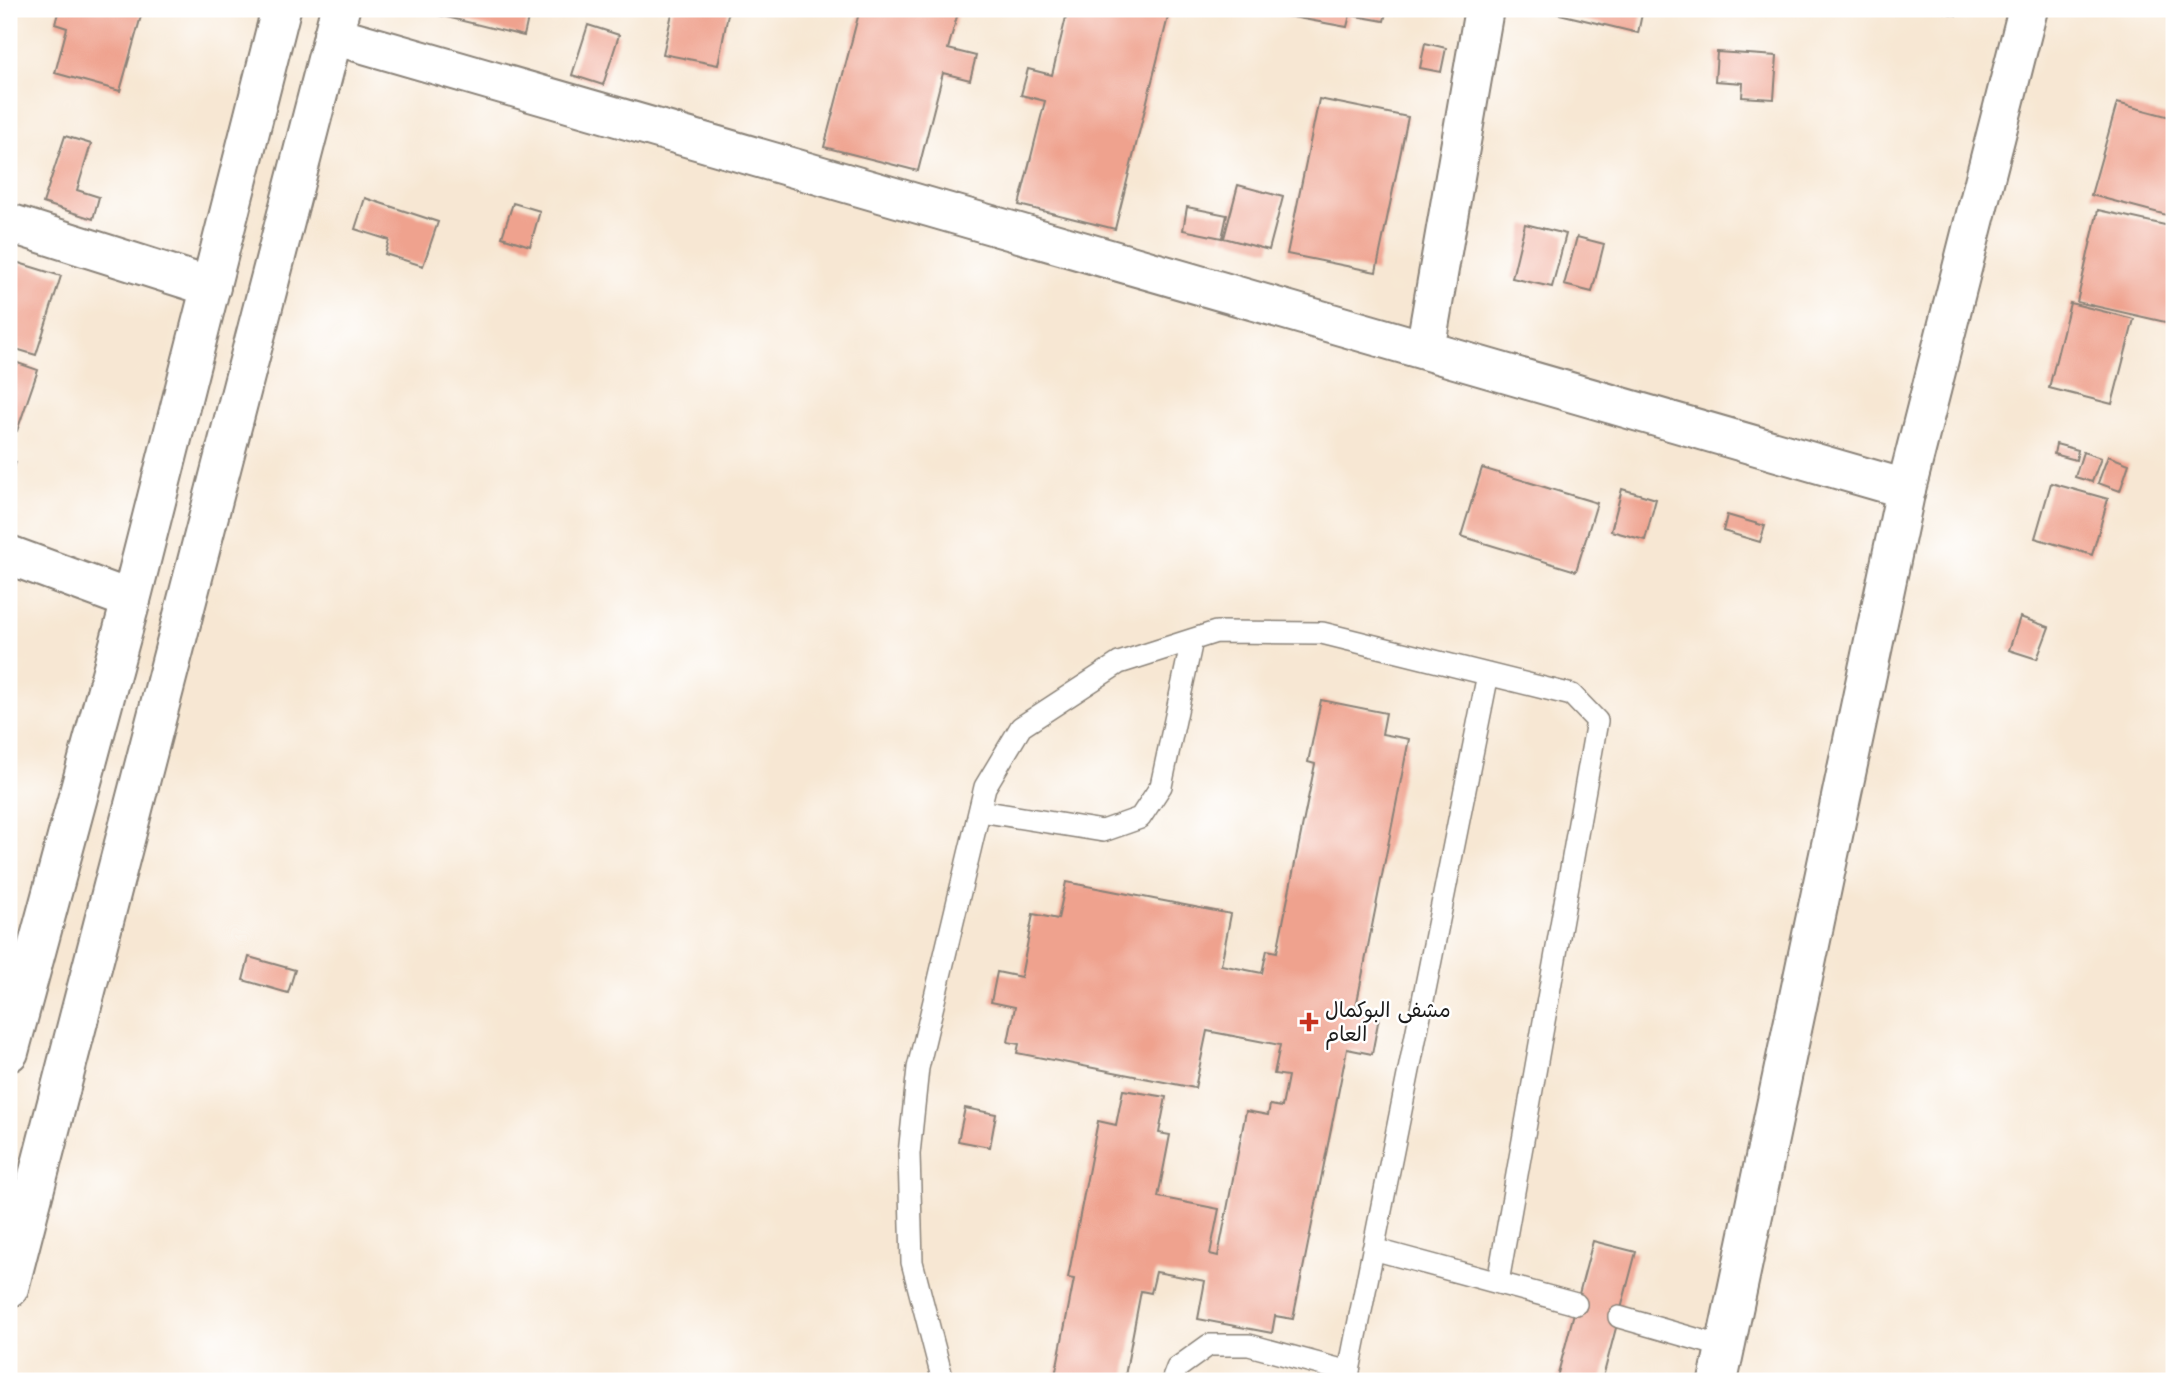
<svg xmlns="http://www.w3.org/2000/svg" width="2183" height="1390" font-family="'Comic Neue','Playpen Sans Arabic',sans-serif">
<rect width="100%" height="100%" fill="#fff"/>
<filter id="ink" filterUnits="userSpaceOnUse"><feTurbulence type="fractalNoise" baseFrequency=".0143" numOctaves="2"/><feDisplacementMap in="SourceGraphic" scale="14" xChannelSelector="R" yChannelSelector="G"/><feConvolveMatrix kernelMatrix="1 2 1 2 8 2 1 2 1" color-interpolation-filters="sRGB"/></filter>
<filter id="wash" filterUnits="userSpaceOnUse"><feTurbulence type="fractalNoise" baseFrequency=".00686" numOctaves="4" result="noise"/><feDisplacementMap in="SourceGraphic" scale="28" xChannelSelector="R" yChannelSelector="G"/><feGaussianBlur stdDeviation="1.57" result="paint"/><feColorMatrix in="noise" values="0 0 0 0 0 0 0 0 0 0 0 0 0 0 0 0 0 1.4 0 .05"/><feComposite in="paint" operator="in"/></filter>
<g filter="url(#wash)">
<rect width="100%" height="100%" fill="#f7e7d3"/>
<g id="blocks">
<path fill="#efa28e" d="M59,9h84l-23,82 -65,-18 12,-45 -12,-4z
M414,9h116l-6,27z
M673,9h56l-11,56 -55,-11z
M860,9h99l-11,40 28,7 -6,24 -27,-7 -25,98 -94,-24z
M1068,9h102l-55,220 -96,-24 26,-104 -24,-6 7,-26 24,6z
M1249,9h138l-3,12 -34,-6 -3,12z
M1539,9h104l-5,24z
M1932,9h25l-1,6z
M588,25l31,10 -16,50 -31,-10z
M1425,43l21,5 -5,24 -21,-4z
M1717,52l60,4 -3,43 -32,-2 1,-14 -28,-2z
M1319,99l89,18 -32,155 -89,-18z
M2117,103l57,15v99l-83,-22z
M65,136l26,8 -14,46 22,7 -6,22 -50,-16z
M1238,185l45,12 -14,53 -45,-12z
M365,198l73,24 -15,44 -38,-12 4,-14 -34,-11z
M513,203l27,8 -10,35 -28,-9z
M1187,207l40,8 -5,23 -39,-8z
M2098,210l76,17v97l-97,-22z
M1525,224l41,10 -14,53 -40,-9z
M1577,237l27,7 -12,48 -28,-7z
M9,260l52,16 -25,79 -27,-8z
M2070,303l64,16 -22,85 -63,-16z
M9,360l29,10 -21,61 -8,-3z
M2056,444l22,6 -2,10 -22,-6z
M2083,452l18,6 -9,24 -17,-5z
M2108,456l21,8 -9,27 -22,-8z
M9,460l7,2 -7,20z
M1482,468l115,35 -21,68 -115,-35z
M2051,483l57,16 -16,56 -57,-17z
M1622,489l34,10 -11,41 -34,-9z
M1727,515l38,11 -5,16 -37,-11z
M2020,617l29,10 -12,32 -28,-9z
M1321,700l65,13 -4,21 27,5 -53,268 24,5 -8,42 -25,-5 -54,270 -18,-3 -3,17 -74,-14 7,-38 -49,-9 -5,21 -10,-2 -17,90h-70l20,-102 -6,-1 30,-157 18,4 7,-35 43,7 -7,36 11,2 -12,62 61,12 -9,45 8,2 28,-145 22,4 2,-10 12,2 6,-31 -14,-2 6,-29 -73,-14 -12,57 -178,-35 2,-9 -11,-2 7,-35 -24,-5 6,-30 24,5 12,-63 25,5 8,-37 165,32 -10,51 41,8 5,-23 10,2 38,-188 -7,-2z
M249,957l46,13 -7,23 -45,-13z
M965,1108l31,6 -6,33 -32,-6z
M1593,1241l43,11 -34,129h-46z"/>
</g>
</g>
<g filter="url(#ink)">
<use href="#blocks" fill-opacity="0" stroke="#8a8278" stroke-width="2"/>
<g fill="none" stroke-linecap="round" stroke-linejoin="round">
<g stroke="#8a8278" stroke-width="24">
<path id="service" d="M980,811l123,20 37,-13 21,-32 31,-146
M1373,1249l203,55
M1619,1317l105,30
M943,1381l-31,-119 -3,-108 9,-86 67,-281 36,-60 98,-64 97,-31 106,1 250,62 25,26 -99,561
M1172,1381l5,-13 32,-23h40l100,27
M1347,1381l141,-707"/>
</g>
<g stroke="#8a8278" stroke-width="42">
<path id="minor" d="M333,35l1573,454
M9,223l202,64
M1425,350l59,-341
M9,555l122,45"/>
</g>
<g stroke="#8a8278" stroke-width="42">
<path id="tertiary" d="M9,1052l122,-452 150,-591
M9,1288l331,-1279
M1718,1381l188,-892 122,-480"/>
</g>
<use href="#service" stroke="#fff" stroke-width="21"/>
<use href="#minor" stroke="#fff" stroke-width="38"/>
<use href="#tertiary" stroke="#fff" stroke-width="38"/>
</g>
</g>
<path fill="#c8321e" stroke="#fff" stroke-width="2.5" d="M1305.5 1011.5h7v7h7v7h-7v7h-7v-7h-7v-7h7z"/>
<g text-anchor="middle" stroke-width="5" stroke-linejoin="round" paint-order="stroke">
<g font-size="21" fill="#1c1c1c" stroke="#fff" text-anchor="start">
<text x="1325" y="1017">مشفى البوكمال<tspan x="1325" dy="24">العام</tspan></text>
</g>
</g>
<rect width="2183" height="1390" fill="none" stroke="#fff" stroke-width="35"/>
</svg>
